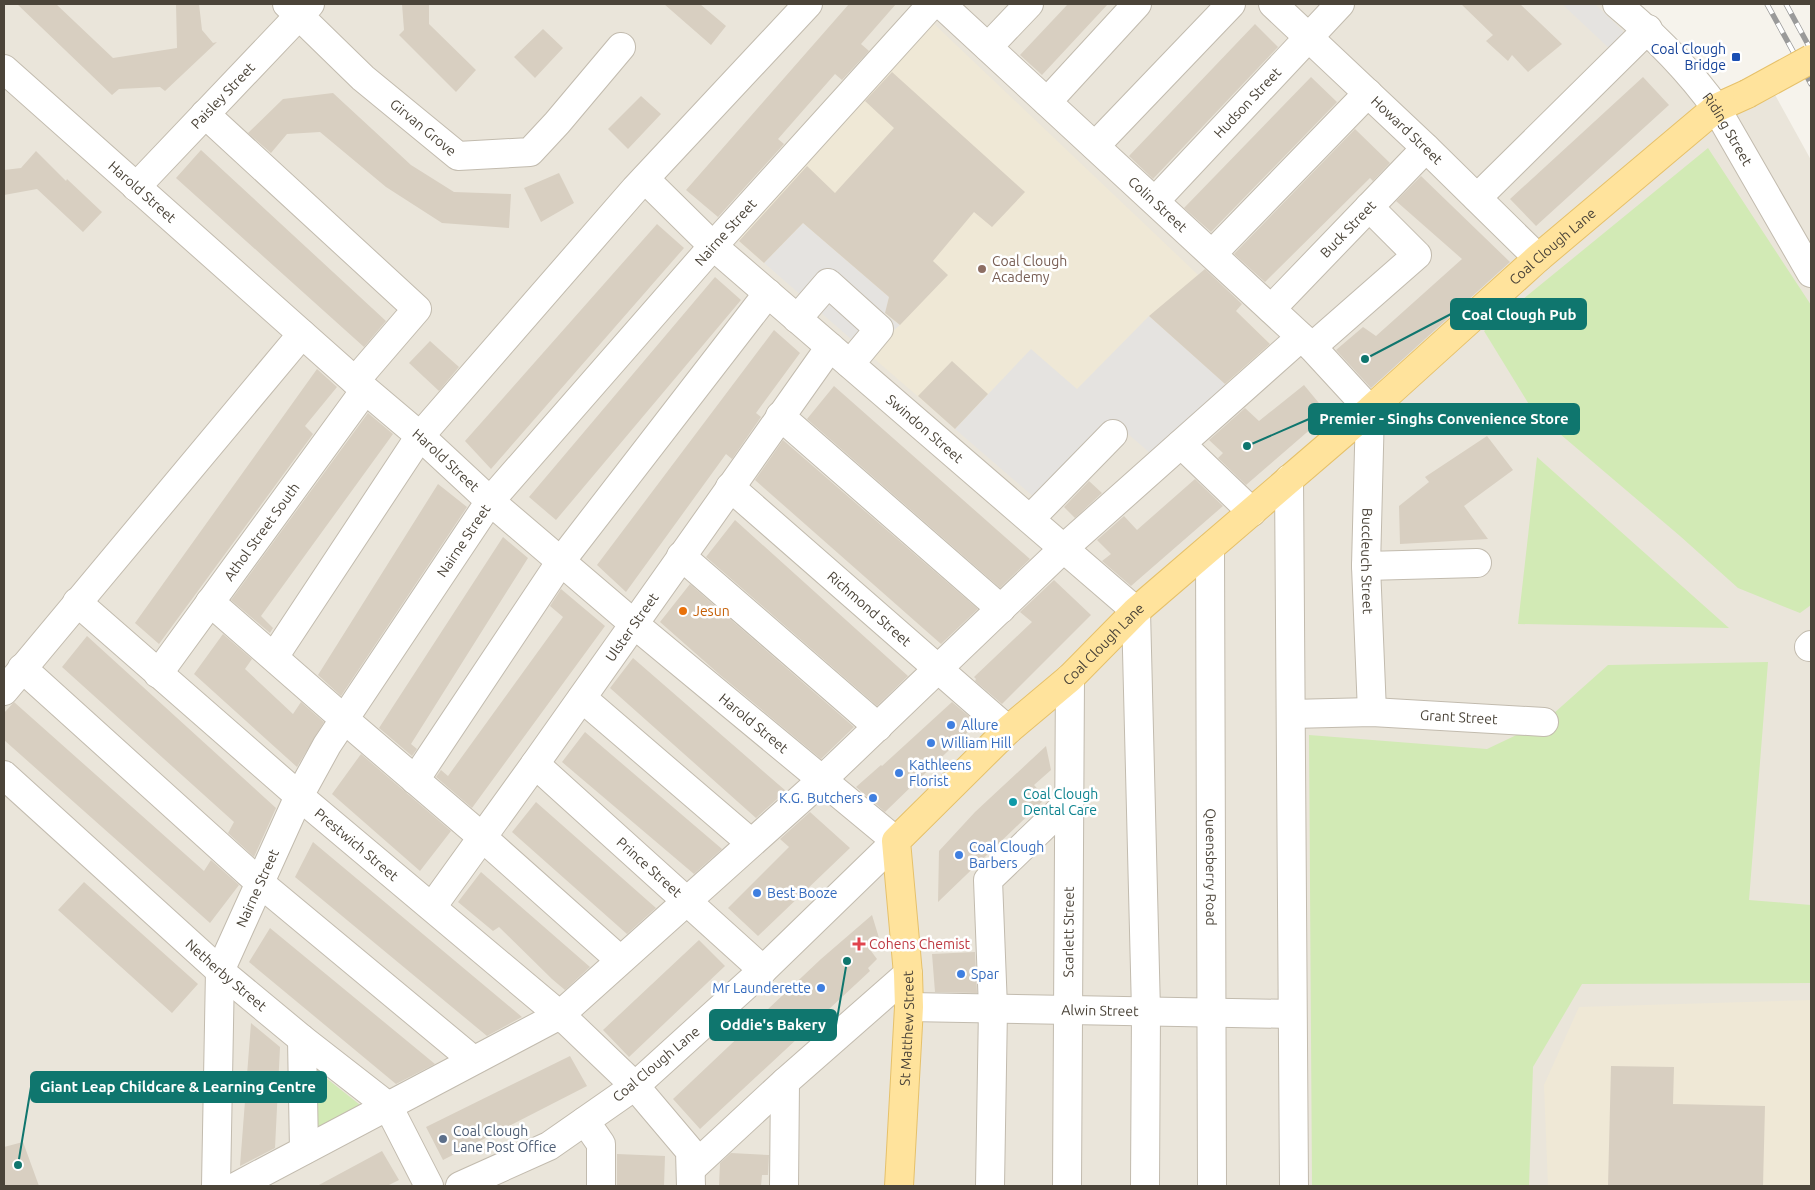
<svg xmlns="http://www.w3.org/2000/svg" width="1815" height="1190" font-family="Ubuntu,sans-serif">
<rect width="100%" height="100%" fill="#f6f3ec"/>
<path fill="#eae5da" d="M4,4h1611l100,111 59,-22 37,67v1026h-1807z"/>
<path fill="#efe8d6" d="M932,22l344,327 -45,40 -103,45 -77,78 -317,-275z
M1811,1000v186h-263l-4,-101 35,-78z"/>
<path fill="#d2eab5" d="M1708,148l103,157v300l-11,8 -62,-25 -58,-52 -147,-125 -49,-80z
M1537,457l192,171 -211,-4z
M1768,662l-19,238 62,5v78l-229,1 -49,83 -4,119h-217l-3,-451 178,14 57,-27 64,-57z
M316,1070l48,38 -52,26z"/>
<path fill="#e5e3e0" d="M1562,4h33l32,31 -15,16z
M803,223l86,74 -4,17 15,11 -33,28 -103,-90z
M1149,316l82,73 -75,69 -28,-24 -77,78 -96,-83 76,-80 46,40z"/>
<path fill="#d8cfc1" d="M17,4h39l57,54 64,-10 -1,-44h23l3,26 11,13 4,-1 -52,49 -5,-4 -41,2 -7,6z
M402,4h27v20l47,46 -20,22 -57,-57 5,-5z
M664,4h36l26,22 -15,19z
M849,4h47l-35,40 8,7 -27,29 -7,-6 -57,65 6,5 -66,73 -32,-27z
M1068,4h40l-66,71 -22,-20z
M1461,4h59l42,40 -34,28 -16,-17 -4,6 -22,-20 7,-6z
M1255,24l23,23 -125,132 -24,-23z
M543,29l20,19 -28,30 -21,-21z
M892,72l133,120 -33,35 -18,-15 -41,49 15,14 -48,50 -15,-12 4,-16 -86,-74 -39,40 -25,-22 68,-75 28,27 59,-65 -29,-27z
M1311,77l26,25 -126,130 -27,-24z
M1643,77l26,28 -133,121 -26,-27z
M333,93l78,72 43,27 57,2 -2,34 -67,-5 -56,-36 -66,-55 -33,2 -16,19 -23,-20 35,-34z
M641,96l20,18 -33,35 -20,-20z
M1355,129l35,34 -17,18 -3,-3 -105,104 -31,-28z
M201,150l185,171 -22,26 -188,-169z
M36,151l30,30 1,-2 35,33 -19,20 -46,-43 -33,6v-25l17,-2z
M559,173l15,30 -33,19 -17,-34z
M1421,176l89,86 -139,126 -35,-38 27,-23 13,9 86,-77 -66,-58z
M657,224l27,24 -193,221 -26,-28z
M1205,269l37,35 -6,7 34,33 -45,40 -76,-68z
M715,277l26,23 -185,220 -27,-23z
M774,330l26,23 -44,60 5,4 -29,42 -6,-5 -100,138 -29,-27z
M430,341l29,26 -20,24 -30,-28z
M952,361l36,33 -33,35 -37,-33z
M317,369l20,18 -32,39 8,8 -154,210 -24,-21z
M1304,385l24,29 -82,71 -28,-27 5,-5 -14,-13 36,-32 14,13z
M834,386l196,173 -30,29 -193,-169z
M368,413l25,21 -132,182 12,12 -3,5 -39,-33z
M1487,436l26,34 -49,36 24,33 -88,5 -1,-38 30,-24 -4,-5z
M783,440l195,169 -37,35 -186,-164z
M1195,479l28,27 -92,80 -29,-25 9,-7 -14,-14 27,-24 13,14z
M1089,481l13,12 -27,25 -11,-11z
M438,484l29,23 -126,189 -23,-21z
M735,520l173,156 -31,30 -171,-149z
M503,537l25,21 -117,186 6,5 -5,7 -33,-28z
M1054,580l37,35 -89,89 -27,-23 1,-2 -2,-2 58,-55 -12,-10z
M690,584l164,143 -33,32 -101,-84 -60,-53z
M561,589l44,37 -133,182 -36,-31 5,-7 7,6 115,-159 -13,-11z
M223,634l29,25 -7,10 48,45 8,-12 23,20 -27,45 -103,-93z
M87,636l189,172 -22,49 -26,-24 6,-11 -172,-155z
M633,658l153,133 -30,27 -146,-130z
M14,702l190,169 7,-11 28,25 -29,38 -206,-183v-27z
M952,702l25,21 -92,89 -29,-25 25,-22 1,1z
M585,732l137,117 -28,25 -132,-112z
M1046,746l5,24 -17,15 12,13 -108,104 1,-51 36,-39z
M361,754l90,77 -31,40 -88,-77z
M536,802l120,106 -29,26 -115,-102z
M810,812l40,36 -92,88 -30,-28 61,-61 -9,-8z
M313,842l209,175 -35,19 -192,-159z
M481,872l109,95 -25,23 -13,-11 -53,-52 -6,4 -35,-29z
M84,882l114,102 -26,29 -114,-103z
M872,915l7,23 -11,9 9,12 -9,9 2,3 -170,158 -27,-30 148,-140z
M270,928l165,136 -39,20 -147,-122z
M699,940l26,26 -96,91 -26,-27z
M975,952l2,41 -42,-1 -3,-38z
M251,1023l29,24 -5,101 -35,18z
M570,1056l17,30 -144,74 -17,-33z
M1611,1066l63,1 -1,37 92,2 -2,80h-155z
M23,1142l16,44h-35v-39z
M382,1151l17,29 -12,6h-70z
M731,1153l38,2 -1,20h-6l-1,11h-42l1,-23z
M617,1154l48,2 -1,30h-47z"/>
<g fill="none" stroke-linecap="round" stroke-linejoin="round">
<g stroke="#c2bbae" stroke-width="30">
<g id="minor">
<path id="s1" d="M287,4l76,74 95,78 72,-4 27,-29 64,-76"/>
<path id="s2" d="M941,4l371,343 58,63 -4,156 6,146"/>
<path id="s3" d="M1273,4l153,144 112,110"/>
<path id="s4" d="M1617,4c37,31 71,65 99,104l95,165"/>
<path d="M988,47l41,-43"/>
<path id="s5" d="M4,69l351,312 65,55 70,65 144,123 262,217 -133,129 -128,116 -86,60 -89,40"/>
<path d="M1047,102l90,-98"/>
<path d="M205,114l212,195 -62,72"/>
<path d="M1095,146l136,-142"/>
<path id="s6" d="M645,179l68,67 423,365 10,400 -1,175"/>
<path id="s7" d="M136,187l174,-183"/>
<path d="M1477,198l171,-169"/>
<path id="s8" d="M1155,201l185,-197"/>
<path d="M1212,254l156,-161"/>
<path id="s9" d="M1271,309l155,-161"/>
<path d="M797,319l31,-36 51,46 -29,35"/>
<path d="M1312,347l105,-92 -48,-48"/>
<path d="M780,416l221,193"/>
<path d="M1181,444l71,68"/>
<path d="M1289,479l5,707"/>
<path id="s10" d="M730,487l278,243"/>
<path d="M1030,519l83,-85"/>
<path id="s11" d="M1210,548l2,638"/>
<path d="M681,556l197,171"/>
<path d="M1366,566l111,-3"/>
<path id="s12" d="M77,602l222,194 269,226 67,64 55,65 1,35"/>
<path d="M210,602l134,117 138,118 138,123"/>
<path d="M1809,647l2,-2"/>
<path d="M274,657l146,-221 215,-247 173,-185"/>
<path d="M22,668l238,215 213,177"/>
<path id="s13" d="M158,674l207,-284"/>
<path d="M4,691l298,-357"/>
<path d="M582,698l169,145"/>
<path id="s14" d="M1291,714l81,-2 172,10"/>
<path id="s15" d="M535,764l228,206"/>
<path id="s16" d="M4,775l216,196 82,68 86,67 41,80"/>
<path d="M415,780l146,-219 207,-268"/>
<path id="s17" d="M432,907l103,-143 295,-417"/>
<path id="s18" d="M909,1007l383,7"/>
<path d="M302,1039l2,111"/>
<path d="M585,1121l16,23v42"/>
<path d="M691,1169l94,-87"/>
<path id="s19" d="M216,1186l4,-215 79,-175 28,-51 163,-244 223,-255 219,-242"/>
<path d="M237,1186l323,-171 263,-236 241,-231 237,-211"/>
<path d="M784,1186l1,-104 123,-108"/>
<path d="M990,1186l3,-178 -5,-128 81,-78"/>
<path id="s20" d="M1067,1186l3,-508"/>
</g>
</g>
<g stroke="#e6c16a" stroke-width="30">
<g id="major">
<path id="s21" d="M899,1186l10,-179 -1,-33 -12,-133 112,-111 62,-52 66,-67 234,-201 168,-152 178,-150 31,-14"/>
</g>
</g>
<use href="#minor" stroke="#fff" stroke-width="28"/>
<use href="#major" stroke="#ffe39c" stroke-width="28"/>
<g stroke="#9a9a9a" stroke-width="5.5">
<path id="rail" d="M1767,4l44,80
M1786,4l25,46"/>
</g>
<use href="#rail" stroke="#fff" stroke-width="4" stroke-dasharray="11" stroke-linecap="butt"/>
<g stroke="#e6c16a" stroke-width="30" stroke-linecap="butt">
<path id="major-bridge" d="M1747,94l64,-35"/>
</g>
<use href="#major-bridge" stroke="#ffe39c" stroke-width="28"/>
</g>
<rect fill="#1a4fb4" stroke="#fff" stroke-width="2" x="1731" y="52" width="10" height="10" rx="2.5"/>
<circle fill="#8d6e63" stroke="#fff" stroke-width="2" cx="982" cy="269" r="5"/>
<circle fill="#e8710a" stroke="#fff" stroke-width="2" cx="683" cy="611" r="5"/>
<g fill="#3f7fe0" stroke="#fff" stroke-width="2">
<circle cx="951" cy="725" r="5"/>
<circle cx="931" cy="743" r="5"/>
<circle cx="899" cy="773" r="5"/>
<circle cx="873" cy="798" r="5"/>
<circle cx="959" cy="855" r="5"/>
<circle cx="757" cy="893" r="5"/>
<circle cx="961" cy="974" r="5"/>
<circle cx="821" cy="988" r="5"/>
</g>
<circle fill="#0f9aa8" stroke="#fff" stroke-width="2" cx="1013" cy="802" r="5"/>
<path fill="#e0444e" stroke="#fff" stroke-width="2" d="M856.5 936.5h5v5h5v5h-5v5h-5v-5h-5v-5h5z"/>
<circle fill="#5c6f8a" stroke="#fff" stroke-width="2" cx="443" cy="1139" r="5"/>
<g text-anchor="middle" stroke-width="5" stroke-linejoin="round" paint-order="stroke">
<g font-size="14" fill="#164399" stroke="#fff" text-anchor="end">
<text x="1726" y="54">Coal Clough<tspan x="1726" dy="16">Bridge</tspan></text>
</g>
<g font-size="14" fill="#4b4439" stroke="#fff">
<text dy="5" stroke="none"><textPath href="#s7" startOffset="126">Paisley Street</textPath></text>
<text dy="5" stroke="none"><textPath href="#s8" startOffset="135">Hudson Street</textPath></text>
<text dy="5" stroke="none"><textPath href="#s1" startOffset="184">Girvan Grove</textPath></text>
<text dy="5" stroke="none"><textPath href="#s4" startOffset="168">Riding Street</textPath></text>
<text dy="5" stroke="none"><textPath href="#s3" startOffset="184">Howard Street</textPath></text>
<text dy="5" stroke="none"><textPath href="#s5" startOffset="185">Harold Street</textPath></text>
<text dy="5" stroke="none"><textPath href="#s2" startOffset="295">Colin Street</textPath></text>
<text dy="5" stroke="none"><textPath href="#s9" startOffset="111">Buck Street</textPath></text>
<text dy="5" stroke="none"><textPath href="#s19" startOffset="1116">Nairne Street</textPath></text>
<text dy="5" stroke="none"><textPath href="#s21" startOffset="1232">Coal Clough Lane</textPath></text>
<text dy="5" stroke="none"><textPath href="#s6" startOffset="375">Swindon Street</textPath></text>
<text dy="5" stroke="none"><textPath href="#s5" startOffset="590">Harold Street</textPath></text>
<text dy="5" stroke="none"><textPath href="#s13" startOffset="176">Athol Street South</textPath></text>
<text dy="5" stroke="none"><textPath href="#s19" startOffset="711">Nairne Street</textPath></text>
<text dy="5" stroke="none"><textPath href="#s2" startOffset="742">Buccleuch Street</textPath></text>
<text dy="5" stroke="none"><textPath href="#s10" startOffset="185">Richmond Street</textPath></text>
<text dy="5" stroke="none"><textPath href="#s17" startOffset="344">Ulster Street</textPath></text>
<text dy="5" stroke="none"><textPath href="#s21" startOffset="632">Coal Clough Lane</textPath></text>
<text dy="5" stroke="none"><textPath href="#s14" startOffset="168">Grant Street</textPath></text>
<text dy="5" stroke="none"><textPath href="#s5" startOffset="995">Harold Street</textPath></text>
<text dy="5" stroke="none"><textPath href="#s12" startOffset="370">Prestwich Street</textPath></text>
<text dy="5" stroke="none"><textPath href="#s15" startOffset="154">Prince Street</textPath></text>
<text dy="5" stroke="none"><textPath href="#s11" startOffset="319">Queensberry Road</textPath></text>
<text dy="5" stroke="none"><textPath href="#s19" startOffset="306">Nairne Street</textPath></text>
<text dy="5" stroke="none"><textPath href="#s20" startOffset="254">Scarlett Street</textPath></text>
<text dy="5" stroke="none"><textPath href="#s16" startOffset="299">Netherby Street</textPath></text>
<text dy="5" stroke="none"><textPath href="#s18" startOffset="191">Alwin Street</textPath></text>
<text dy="5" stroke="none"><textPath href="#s21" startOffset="158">St Matthew Street</textPath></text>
<text transform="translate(656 1064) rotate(-40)" y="5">Coal Clough Lane</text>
</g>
<g font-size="14" fill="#785e54" stroke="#fff" text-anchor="start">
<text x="992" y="266">Coal Clough<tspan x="992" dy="16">Academy</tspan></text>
</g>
<g font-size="14" fill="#c56008" stroke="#fff" text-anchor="start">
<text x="693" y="616">Jesun</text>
</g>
<g font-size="14" fill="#366cbe" stroke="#fff" text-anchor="start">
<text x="961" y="730">Allure</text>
<text x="941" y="748">William Hill</text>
<text x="909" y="770">Kathleens<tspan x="909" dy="16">Florist</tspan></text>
<text x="863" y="803" text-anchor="end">K.G. Butchers</text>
<text x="969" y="852">Coal Clough<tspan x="969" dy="16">Barbers</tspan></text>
<text x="767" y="898">Best Booze</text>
<text x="971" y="979">Spar</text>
<text x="811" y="993" text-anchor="end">Mr Launderette</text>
</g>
<g font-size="14" fill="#0d838f" stroke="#fff" text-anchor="start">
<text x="1023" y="799">Coal Clough<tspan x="1023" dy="16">Dental Care</tspan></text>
</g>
<g font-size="14" fill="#be3a42" stroke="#fff" text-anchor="start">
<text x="869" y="949">Cohens Chemist</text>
</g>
<g font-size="14" fill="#4e5e75" stroke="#fff" text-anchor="start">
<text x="453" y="1136">Coal Clough<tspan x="453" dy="16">Lane Post Office</tspan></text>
</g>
</g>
<path fill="none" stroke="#0f766e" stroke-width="2" d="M1365 359L1451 314M1247 446L1309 419M847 961L836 1025M18 1165L31 1087"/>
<g fill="#0f766e" stroke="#fff" stroke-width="2">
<circle cx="1365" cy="359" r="5"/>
<circle cx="1247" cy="446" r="5"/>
<circle cx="847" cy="961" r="5"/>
<circle cx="18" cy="1165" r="5"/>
</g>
<g fill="#0f766e" stroke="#0f766e" stroke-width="2">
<rect x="1451" y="299" width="135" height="30" rx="5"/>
<rect x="1309" y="404" width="270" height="30" rx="5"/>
<rect x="710" y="1010" width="126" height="30" rx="5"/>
<rect x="31" y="1072" width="295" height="30" rx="5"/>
</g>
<g font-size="15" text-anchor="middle" font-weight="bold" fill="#fff">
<text x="1519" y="320">Coal Clough Pub</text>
<text x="1444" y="424">Premier - Singhs Convenience Store</text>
<text x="773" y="1030">Oddie's Bakery</text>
<text x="178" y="1092">Giant Leap Childcare &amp; Learning Centre</text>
</g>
<rect width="1815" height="1190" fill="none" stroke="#4b4439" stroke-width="10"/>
</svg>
